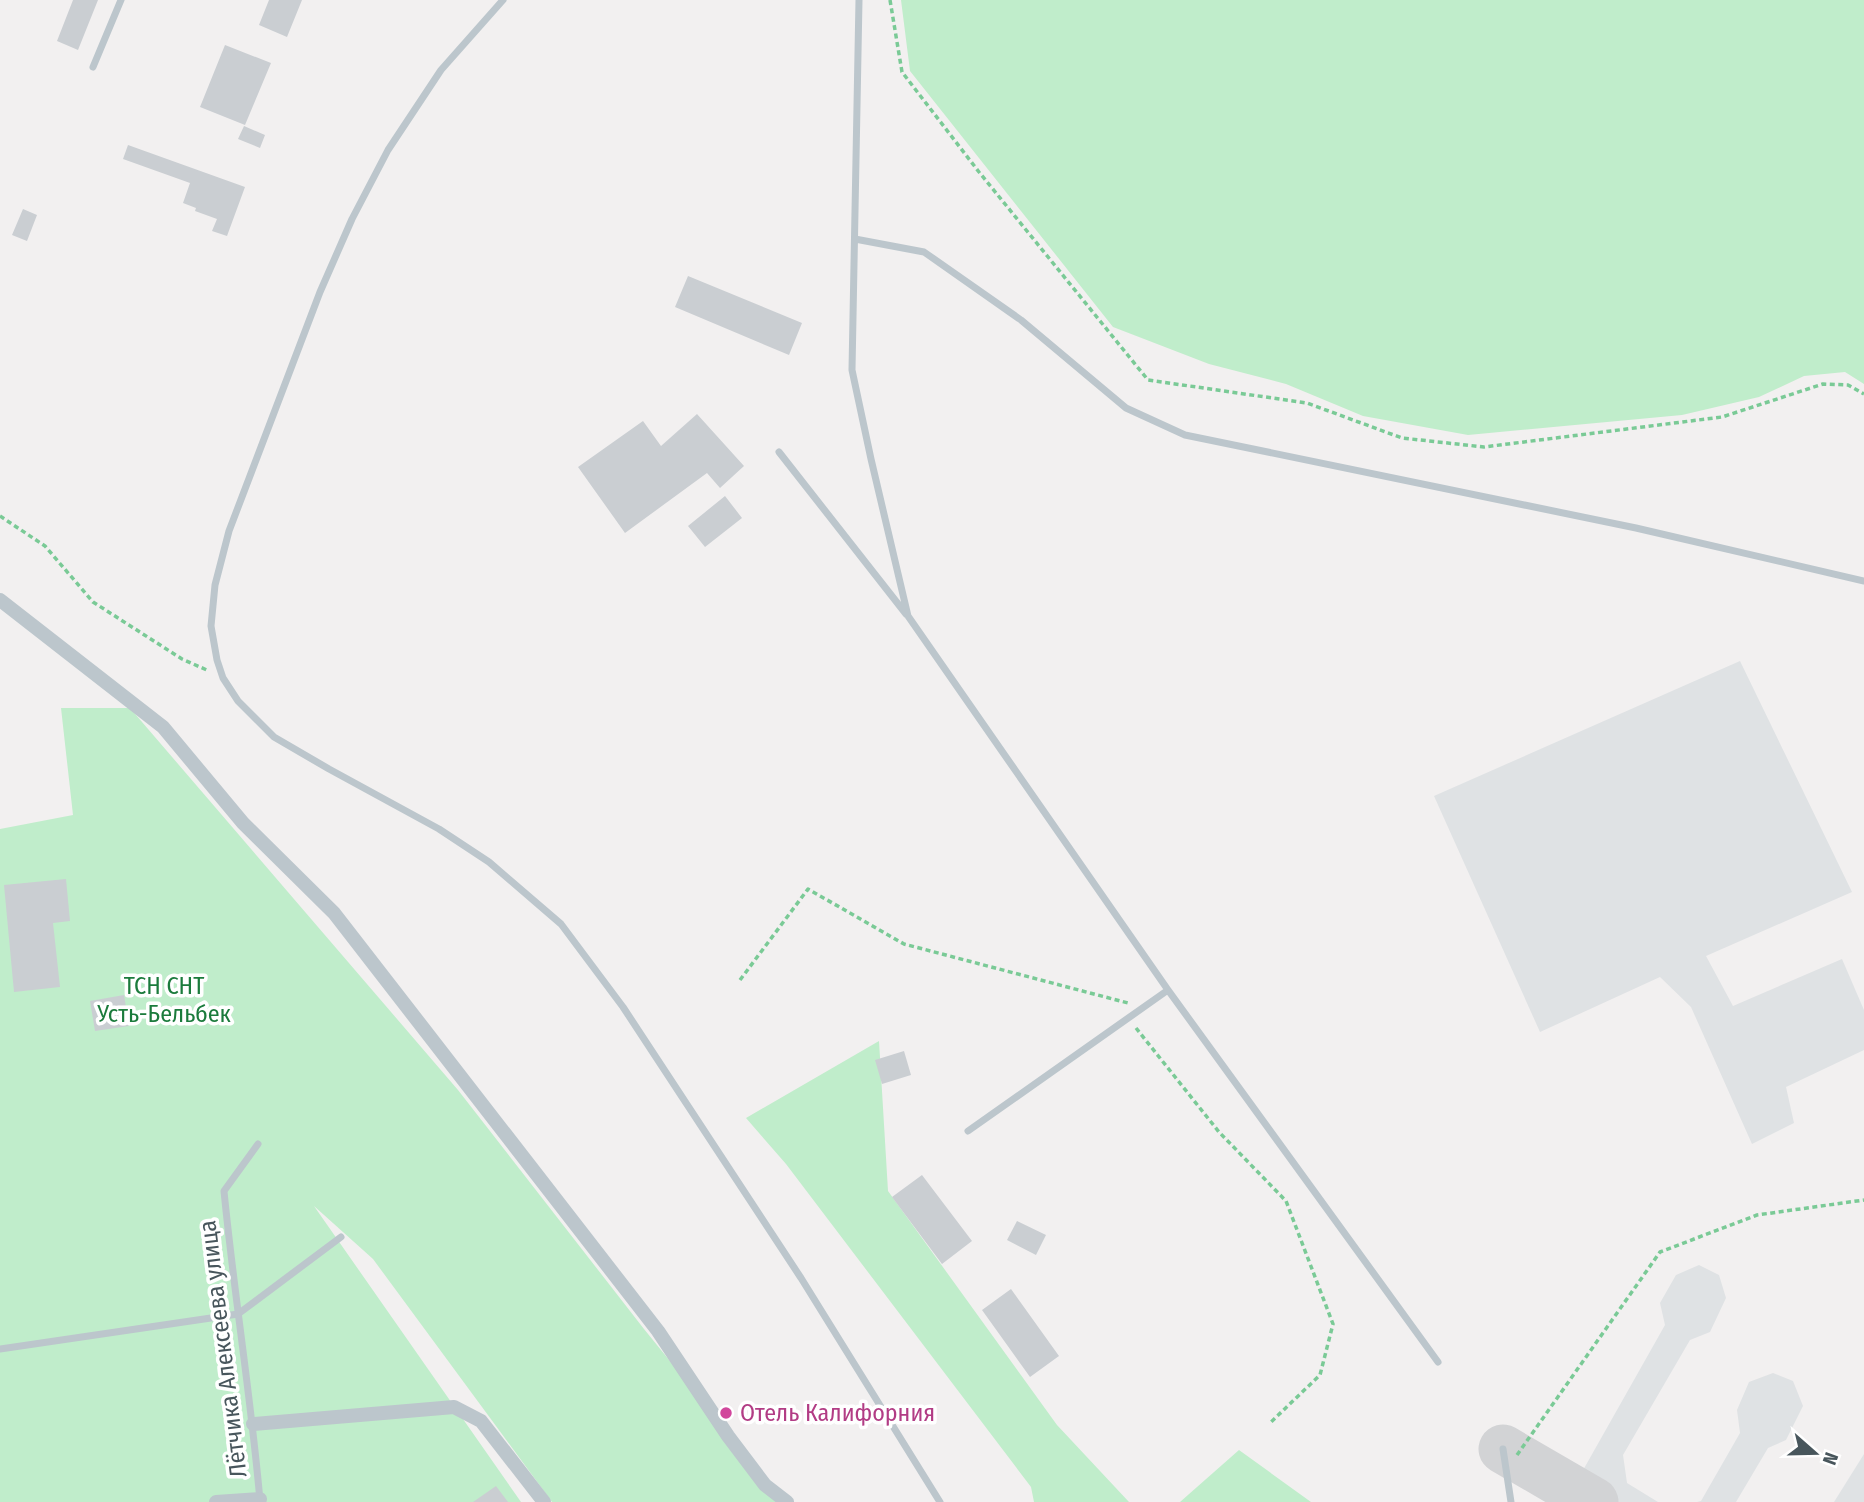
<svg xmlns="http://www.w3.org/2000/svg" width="1864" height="1502" font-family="'Fira Sans Condensed',sans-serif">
<rect width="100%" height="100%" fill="#f2f0f0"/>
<path fill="#dfe2e4" d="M1740,661l112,231 -146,64 27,50 109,-47 22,51v40l-78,37 8,36 -42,21 -61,-137 -31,-30 -120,55 -106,-236z
M1699,1265l20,10 7,23 -16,34 -20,8 -67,115 4,28 31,19h-77l-12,-7 96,-170 -5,-22 16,-28z
M1773,1373l20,8 10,25 -17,34 -18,8 -32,54h-39l4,-1 39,-68 -3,-23 12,-28z
M1864,1454v48h-30z"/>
<path fill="#c0edcb" d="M901,0h963v384l-19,-12 -41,4 -45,21 -77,18 -214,20 -105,-19 -77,-32 -77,-20 -96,-37 -203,-256z
M61,708h69l328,382 186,239 140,173h-232l-179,-243 -59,-53 207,296h-521v-673l73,-14z
M879,1041l9,150 169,234 72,77h-95l-3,-15 -245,-323 -40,-46z
M1239,1450l72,52h-131z"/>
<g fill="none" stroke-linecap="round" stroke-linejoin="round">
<path stroke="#d2d3d5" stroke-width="49" d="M1503,1449l91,53"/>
</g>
<path fill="#caced2" d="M73,0h25l-20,50 -21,-9z
M269,0h33l-15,37 -28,-12z
M225,45l46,18 -26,62 -45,-18z
M244,126l21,9 -5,13 -22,-9z
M128,145l117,42 -18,49 -15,-5 5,-12 -22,-8 1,-3 -13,-5 7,-20 -67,-24z
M23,209l14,6 -10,26 -15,-6z
M688,276l114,47 -13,32 -114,-48z
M697,414l47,52 -24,22 -13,-15 -82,60 -47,-66 65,-46 18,25z
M725,496l17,22 -37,29 -17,-21z
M66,879l4,42 -17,2 7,64 -46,5 -10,-107z
M124,995l5,31 -34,5 -5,-30z
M904,1051l7,24 -29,9 -7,-24z
M922,1175l50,66 -30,23 -50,-67z
M1017,1221l29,14 -10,20 -29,-15z
M1011,1289l48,67 -29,21 -48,-67z
M496,1486l12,16h-35z"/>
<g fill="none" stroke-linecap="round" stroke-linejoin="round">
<path stroke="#7aca96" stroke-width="3.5" stroke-dasharray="5 3.5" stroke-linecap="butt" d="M890,0l12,72 77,100 169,208 159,23 95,35 82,9 238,-30 101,-33 25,1 16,9
M0,516l45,30 48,56 89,57 27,12
M740,980l68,-91 96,55 224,59
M1136,1028l83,104 67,69 47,123 -13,51 -50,48
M1517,1455l143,-203 97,-37 107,-15"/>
<path stroke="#bcc6cc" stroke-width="7" d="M503,0l-62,70 -53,80 -36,69 -32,73 -91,239 -14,54 -4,41 6,34 6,18 15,23 36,36 55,32 110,60 50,33 72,62 62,83 178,271 139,224
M859,0l-7,370 19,89 37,157 260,374 270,372
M93,67l28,-67
M855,239l69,13 97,68 105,88 59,27 451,93 228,53
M779,452l127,162
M968,1131l200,-141
M258,1144l-34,47c10,103 27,206 36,310
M0,1349l238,-35 103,-77
M1503,1449l8,53"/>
<path stroke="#bcc6cc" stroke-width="14" d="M0,600l163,127 80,96 91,90 324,418 70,105 37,49 22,17
M253,1424l201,-17 27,14 63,81
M216,1502l44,-3"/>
</g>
<circle fill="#d1479c" stroke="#fff" stroke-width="2.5" cx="726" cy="1413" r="7"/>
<g text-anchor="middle" stroke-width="7" stroke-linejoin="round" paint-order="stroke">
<g font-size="24" fill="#1b7b3c" stroke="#fff">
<text x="164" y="994">ТСН СНТ<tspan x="164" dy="28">Усть-Бельбек</tspan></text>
</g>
<g font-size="24" fill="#48565c" stroke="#fff">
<text transform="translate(223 1349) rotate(-97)" y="8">Лётчика Алексеева улица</text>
</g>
<g font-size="24" fill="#b23c85" stroke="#fff" text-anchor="start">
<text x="740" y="1421">Отель Калифорния</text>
</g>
</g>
<g transform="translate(1815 1453) rotate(110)" stroke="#ffffff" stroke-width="5" paint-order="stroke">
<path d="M0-5L12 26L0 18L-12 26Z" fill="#48565c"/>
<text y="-10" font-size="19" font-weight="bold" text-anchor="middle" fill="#48565c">N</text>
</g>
</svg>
